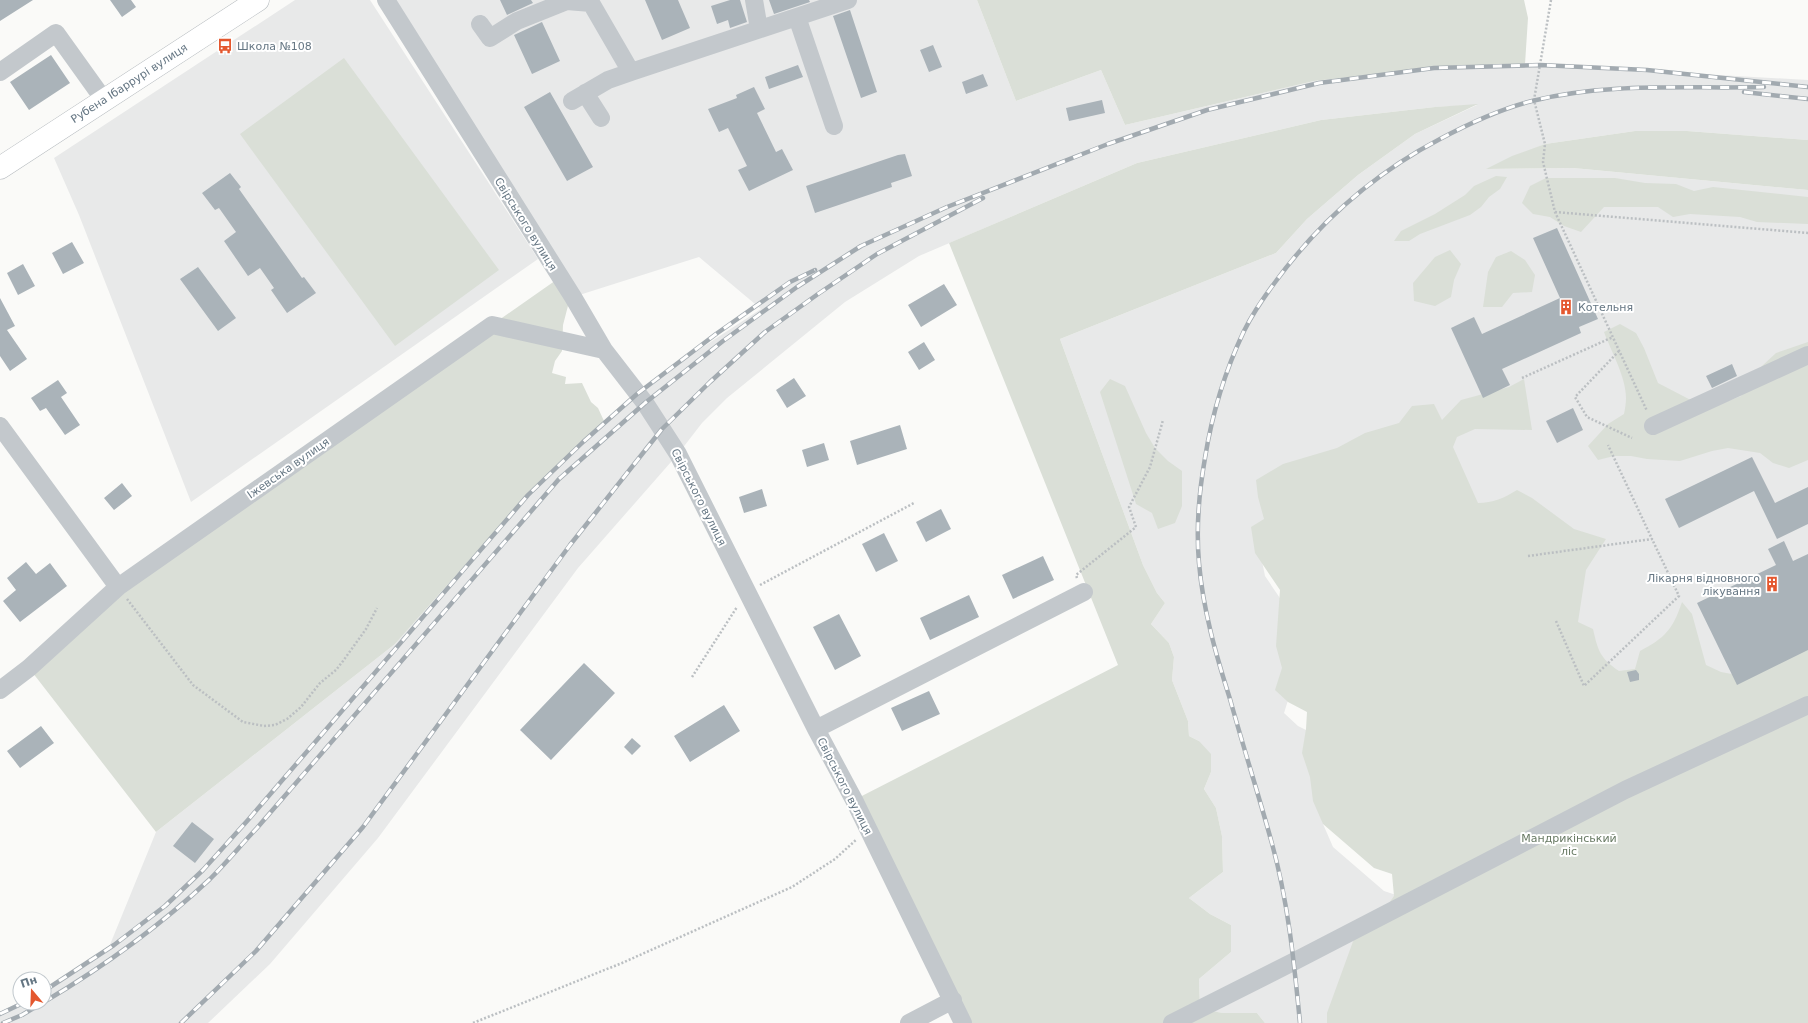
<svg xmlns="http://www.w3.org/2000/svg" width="1808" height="1023" font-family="'DejaVu Sans',sans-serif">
<rect width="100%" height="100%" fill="#fafaf8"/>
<path fill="#e8e9e9" d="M295,0h75l168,259 -347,243 -112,-287 -25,-57z
M386,0h591l39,101 85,-31 24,55 189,-44 118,-13 93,-4 283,16v60l-121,-9h-52l-90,13 -58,25 86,-1 235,22v515l-52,24 -496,-178 5,25 25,37 1,78 -7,22 14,13 18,9 7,89 10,23 51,44 18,6 -61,126h-76l-8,-10h-34l-23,-3 -1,-31 32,-27v-27l-21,-11 -21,-16 34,-26 -1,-36 -6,-28 -12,-19 7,-17 -12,-31 -10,-5 -1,-15 -16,-41 2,-23 -5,-14 -18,-19 14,-21 -8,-10 -14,-28 -83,-226 216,-86 31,-34 51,-44 57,-41 62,-29 -42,2 -114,13 -184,43 -218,93 -74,46 -118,96 -25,25 -24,31 -100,114 -200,270 -108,126 -62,59h-208v-11l20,-10v1h24v-15l63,-36 49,-120 239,-188 109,-123 100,-100 76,-59 81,-53 -62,-52 -126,40z"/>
<path fill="#dadfd7" d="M977,0h547l4,18 -3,46 -93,4 -118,13 -189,44 -24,-55 -85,31z
M344,58l155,212 -104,76 -155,-212z
M1478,104l-63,30 -57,41 -51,44 -31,34 -216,86 83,226 14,28 8,10 -14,21 18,19 5,14 -2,23 16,41 1,15 10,5 12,13v18l-7,17 12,19 6,28 1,36 -34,26 21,16 21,11v27l-32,27 1,30 23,4h34l8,10h-302l-109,-223 264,-135 -169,-422 188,-80 184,-43 114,-13z
M1635,131h52l121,9v50l-235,-22 -87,1 26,-13 33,-12z
M1496,176l11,1 -7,12 -11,8 -8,10 -11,8 -50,19 -11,7h-15l7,-10 34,-17 30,-19 9,-9z
M1546,178h69l30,5 31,1 18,7 19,-4 95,10v27l-51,-2 -17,-5 -50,-3 -17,3 -15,-10h-54l-23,25 -17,-6 -14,-9 -17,-3 -11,-11 8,-17z
M1450,250l11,14 -7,16 -3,17 -16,9 -21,-5 -1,-18 22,-26z
M1511,251l14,9 10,15 -3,17 -19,1 -11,14h-19l5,-35 8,-15z
M559,278l10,24 -6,23 -1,26 -7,10 -3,12 14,4 -1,7 17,-1 9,19 7,6 6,13 -100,100 -109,123 -239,188 -127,-164 89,-81z
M1620,324l16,9 8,15 14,35 50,26 33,-13 21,-30 14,-13 32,-11v118l-19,8 -16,-5 -13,-10 -32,-5 -16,3 -32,10 -33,-2 -16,-3h-17l-16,4 -10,-14 20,-22 16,-10c1,-5 2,-11 2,-16 0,-21 -15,-47 -22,-66z
M1110,379l15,7 21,47 9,15 13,13 14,10v35l-7,17 -17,6 -6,-16 -16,-9 -36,-112z
M1524,379l8,51 -57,-1 -18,8 -4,10 25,56c15,0 26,-5 39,-13l15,8 42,31 32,10 -20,31 -8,52 15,7c5,22 7,29 26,42l16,-2 5,-18c25,-13 33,-22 42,-49l10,12 14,51 15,7 16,3 71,-32v380h-481v-10l28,-77 23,-17 16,-23 -2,-22 -18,-6 -51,-44 -10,-23 -3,-24 -8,-24 4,-24 1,-17 -19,-10 -13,-12 7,-22 -6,-22 4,-56 -25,-37 -4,-26 13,-8 -6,-22 -2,-17 27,-16 54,-16 28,-15 34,-10 13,-17 22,-2 8,16 19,-20 48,-13z"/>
<path fill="#aab3b9" d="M0,0h33l-33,21z
M110,0h21l5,7 -14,10z
M500,0h31l2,3 -26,12z
M645,0h33l12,28 -28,12z
M730,0h10l7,22 -17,6 -2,-8 -11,4 -6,-18z
M769,0h40l1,2 -36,12z
M850,10l27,82 -16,6 -28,-82z
M542,22l18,39 -28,13 -18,-39z
M933,45l9,22 -13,5 -9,-22z
M51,55l19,28 -41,27 -19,-28z
M798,65l5,12 -34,12 -4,-12z
M983,74l5,12 -22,8 -4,-12z
M754,87l11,22 -8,4 19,39 6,-3 11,21 -44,21 -11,-21 9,-4 -19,-38 -9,4 -11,-23 29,-11 -1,-3z
M550,92l43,75 -26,14 -43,-74z
M1102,100l3,13 -36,8 -3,-13z
M905,154l7,22 -21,7 1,4 -77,26 -9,-27 92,-31z
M230,173l11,14 -2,2 63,89 2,-1 12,16 -29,20 -16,-23 3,-2 -14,-20 -12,8 -24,-35 12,-9 -17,-24 -4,2 -13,-17z
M1557,228l41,91 -19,8 2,6 -79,36 8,16 -27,13 -32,-70 23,-11 8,17 78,-36 -27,-60z
M72,242l12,21 -21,11 -11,-21z
M23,264l12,22 -17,9 -11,-22z
M198,267l38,51 -18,13 -38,-52z
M944,284l13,21 -36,22 -13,-22z
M0,298l15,28 -8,4 20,29 -17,12 -10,-15z
M924,342l11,18 -16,10 -11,-18z
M1732,364l5,12 -25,12 -6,-12z
M794,378l12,18 -19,12 -11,-18z
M58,380l9,13 -6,4 19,28 -15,10 -19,-27 -6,3 -9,-13z
M1573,408l10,22 -26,13 -11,-22z
M900,425l7,24 -50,16 -7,-24z
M824,443l5,17 -22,7 -5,-17z
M1752,457l23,46 33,-16v37l-31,15 -23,-48 -75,37 -14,-29z
M122,483l10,13 -18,14 -10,-12z
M762,489l5,17 -23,7 -5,-16z
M941,509l10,20 -25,13 -10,-20z
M884,533l14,28 -22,11 -14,-28z
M1784,541l9,20 15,-7v96l-71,35 -40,-82 79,-38 -8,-16z
M1043,556l11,24 -41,19 -11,-24z
M26,562l10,12 14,-11 17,23 -47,36 -17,-21 13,-11 -9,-12z
M969,595l10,22 -49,23 -10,-22z
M839,614l22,42 -26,14 -22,-43z
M584,663l31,30 -64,67 -31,-30z
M1636,670l3,4v6l-9,2 -3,-10z
M929,691l11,23 -38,17 -11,-23z
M724,705l16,26 -50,31 -16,-26z
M41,726l13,17 -34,25 -13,-17z
M632,738l9,8 -9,9 -8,-8z
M192,822l22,17 -19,24 -22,-17z"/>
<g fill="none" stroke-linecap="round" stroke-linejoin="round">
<g stroke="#b5babe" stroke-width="23">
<path id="major" d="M0,168l258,-168"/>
</g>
<path stroke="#bbbfc2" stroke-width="2.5" stroke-dasharray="2 2" stroke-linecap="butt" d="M1551,0l-17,100 11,44 -2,18 12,50 92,199
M1555,212l253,21
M1619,351l-44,46 12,20 45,21
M1522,378l91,-41
M1528,556l124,-17 -44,-94
M1077,578l-1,-3 60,-48 -7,-20 21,-40 13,-47
M760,585l154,-82
M127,599l66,86 50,37 21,4 11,-1 12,-6 14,-12 19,-24 16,-13 7,-9 23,-32 11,-21
M1556,621l28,65 95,-90 -27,-57
M692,677l45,-70
M473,1023l149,-60 170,-76 43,-28 22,-20"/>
<path stroke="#c3c8cc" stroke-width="18" d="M386,0l187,297 31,53 41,53 33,51 138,275 38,71 109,223
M754,0l5,29
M797,17l37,109
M480,24l10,14 27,-17 50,-20 24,2 40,69 217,-72
M0,72l56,-39 48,67
M585,93l16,25
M572,101l36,-21 23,-8
M0,426l118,161
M1653,426l155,-71
M0,690l29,-22 89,-81 374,-262 112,25
M816,729l268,-137
M909,1023l44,-23
M1172,1023l123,-62 330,-171 183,-85"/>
<use href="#major" stroke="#fff" stroke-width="22"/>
<g stroke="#a2aab0" stroke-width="4.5">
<path id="rail" d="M1744,92l64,7
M44,991l70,-46 51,-39 38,-36 45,-50 280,-325 55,-53 54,-48 79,-60 74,-52 25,-12
M44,1002c59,-35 116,-76 166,-123 16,-16 31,-34 47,-51l302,-349 86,-76 78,-62 74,-54 64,-41 86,-39 161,-63 99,-34 112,-27 115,-15 106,-3 107,5 161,17
M0,1014l23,-11
M3,1023l19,-8 20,-12
M181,1023l75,-72 107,-124 207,-282 92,-116 48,-47 55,-50 53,-38 59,-40 106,-56
M1300,1023c-6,-62 -12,-123 -29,-183 -13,-47 -28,-94 -41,-141 -14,-44 -27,-89 -31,-136 -3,-34 0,-71 6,-105 7,-44 20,-87 39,-127 9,-18 20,-34 32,-50 44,-60 99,-108 164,-142 30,-16 60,-30 92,-38 76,-19 155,-12 232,-14"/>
</g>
<use href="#rail" stroke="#fff" stroke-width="3" stroke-dasharray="9" stroke-linecap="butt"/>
</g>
<defs>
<g id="bus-bare" transform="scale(1.2)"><path d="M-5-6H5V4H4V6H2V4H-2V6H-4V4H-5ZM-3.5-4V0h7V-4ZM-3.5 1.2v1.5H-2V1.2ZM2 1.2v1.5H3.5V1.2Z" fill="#e4572e" stroke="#fff" stroke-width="2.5" paint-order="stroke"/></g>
<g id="building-bare" transform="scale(1.2)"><path d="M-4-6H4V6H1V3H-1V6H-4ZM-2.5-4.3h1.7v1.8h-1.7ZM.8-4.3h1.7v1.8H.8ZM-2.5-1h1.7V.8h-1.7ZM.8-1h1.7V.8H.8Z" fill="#e4572e" stroke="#fff" stroke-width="2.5" paint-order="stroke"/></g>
</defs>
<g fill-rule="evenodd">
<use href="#bus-bare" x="225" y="46"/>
<use href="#building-bare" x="1566" y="307"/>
<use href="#building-bare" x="1772" y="584"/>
</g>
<g text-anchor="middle" stroke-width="4" stroke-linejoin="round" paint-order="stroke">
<g font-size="11" fill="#657683" stroke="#fff" text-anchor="start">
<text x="237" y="50">Школа №108</text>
<text x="1578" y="311">Котельня</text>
<text x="1760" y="582" text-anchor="end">Лікарня відновного<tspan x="1760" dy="13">лікування</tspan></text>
</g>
<g font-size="11" fill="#657683" stroke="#fff">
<text transform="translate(129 83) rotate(-33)" y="4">Рубена Ібаррурі вулиця</text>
<text transform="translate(526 224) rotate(58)" y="4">Свірського вулиця</text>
<text transform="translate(288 468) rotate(-35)" y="4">Іжевська вулиця</text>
<text transform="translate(699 497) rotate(63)" y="4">Свірського вулиця</text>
<text transform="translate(845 786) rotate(63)" y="4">Свірського вулиця</text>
</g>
<g font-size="11" fill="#687a64" stroke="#fff">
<text x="1569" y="842">Мандрикінський<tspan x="1569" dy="13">ліс</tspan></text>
</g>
</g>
<g transform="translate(32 991) rotate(341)"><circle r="19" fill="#ffffff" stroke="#c1c8cd"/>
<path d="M0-3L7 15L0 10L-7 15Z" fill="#e4572e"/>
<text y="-6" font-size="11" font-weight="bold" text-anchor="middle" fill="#657683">Пн</text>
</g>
</svg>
